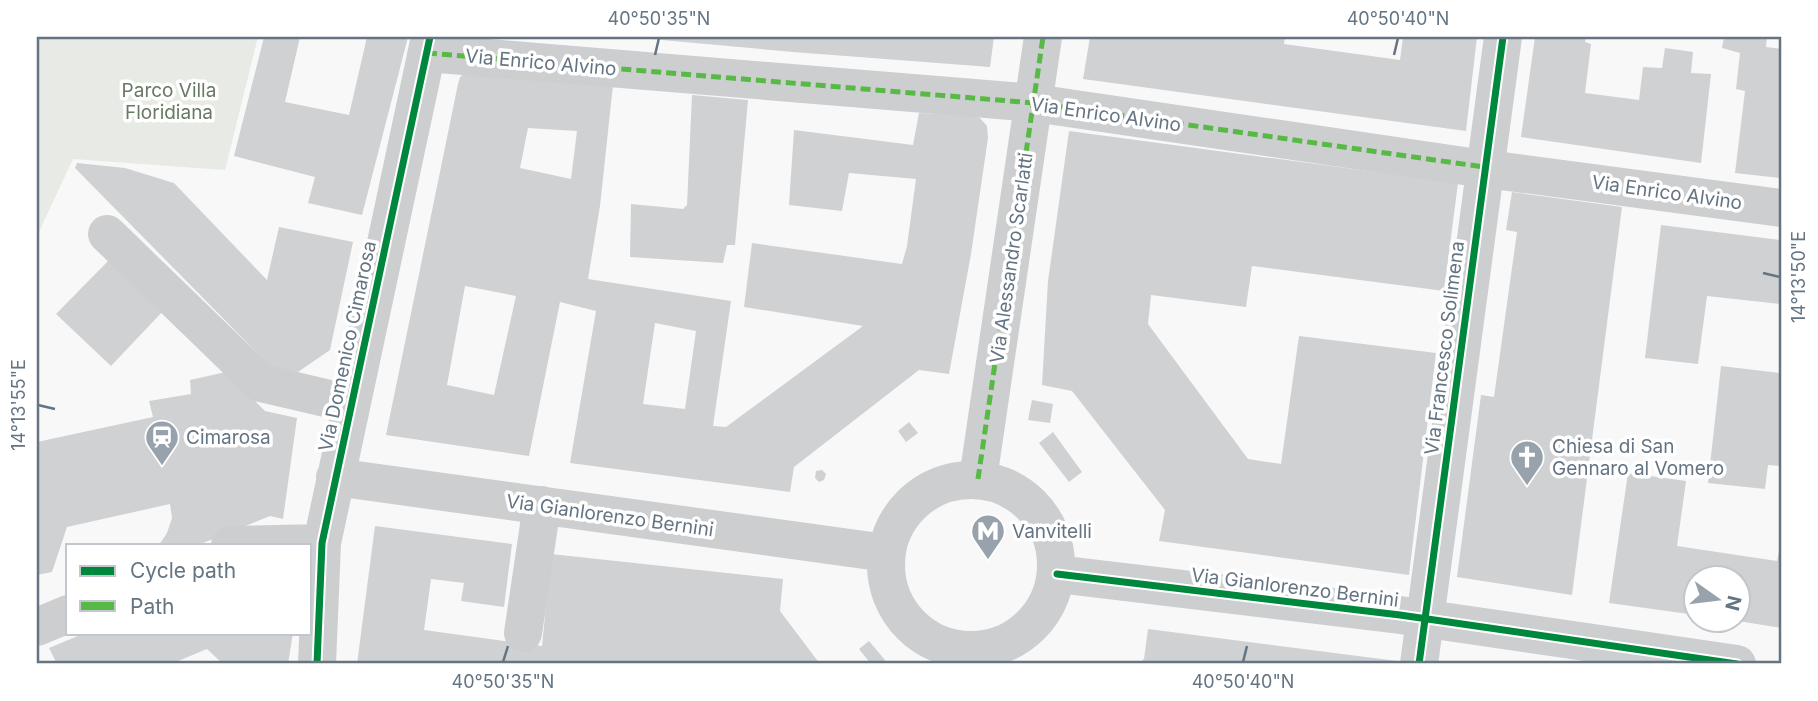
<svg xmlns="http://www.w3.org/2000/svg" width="1818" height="701" font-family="Inter,sans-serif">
<rect width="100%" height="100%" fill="#f8f8f8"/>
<path fill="#e7eae5" d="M37,37h221l-33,133 -152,-11 -36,77z"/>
<path fill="#cfd1d3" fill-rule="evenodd" d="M264,37h36l-15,65 64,13 18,-78h41l-46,178 -54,-12 7,-26 -81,-21z
M651,37h143v2h10v-2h190l-4,30 -197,-15 -142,-13z
M1090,37h195l-1,7 116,16 3,-23h74l-11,94 -383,-52z
M1535,37h51l-1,5 6,2 -6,49 54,7 4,-33 19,1 3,-20 28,4 -2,21 20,1 -10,89 -180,-26z
M1724,37h43l-1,10 15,2v129l-46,-5 10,-82 -9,-2 4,-36 -18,-5z
M466,73l147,12 -13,121 -12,73 143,22 -18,125 13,1 137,-101 -119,-19 8,-64 150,21 5,-18 9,-67 -67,-6 -7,38 -53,-6 5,-75 119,15 6,-32 52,2 9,3 7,8 1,12 -17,116 -22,120 -30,-4 -125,97 -4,25 -220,-29 26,-152 -36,-9 -31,154 -143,-21 72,-351 2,-7zM528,128l49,3 -6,48 -51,-11zM465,286l51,10 -22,99 -47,-10zM655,323l41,8 -11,78 -42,-5z
M692,95l56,5 -13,145h-8l-4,18 -93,-6 1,-53 52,5 4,-4z
M1069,131l389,52 -14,108 -192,-25 -6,41 -95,-12 -3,29 100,135 33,5 18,-128 137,17 -27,222 -250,-34 6,-31 -93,-119 -30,-6 6,-104z
M77,163l48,5 49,15 93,97 12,-53 74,15 -23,108 -32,22 -25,-3 -198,-201z
M1512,192l110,15 -50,388 -115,-18 24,-182 13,2 23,-165 -11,-2z
M1661,225l120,15v64l-74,-8 -9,68 -53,-6z
M111,258l54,51 -54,57 -55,-52z
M1721,366l60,7 -2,29h2v64l-13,-1 -3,24 -57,-6z
M226,372l39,39 32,7 -14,101 -13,-3 -72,29h-39l8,-12 5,-15 -2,-14 -103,23 -15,45 -15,3v-133l116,-25 -4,-16 42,-7 -1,-14z
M1032,400l21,4 -3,19 -22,-3z
M909,422l9,11 -12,9 -8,-11z
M1053,432l29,40 -13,10 -30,-39z
M822,470l4,4 -2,6 -5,2 -4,-4 1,-7z
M1628,473l58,8 -9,65 100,15 4,-21v88l-43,-7v-43h-42v37l-87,-12z
M375,526l137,18 -8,63 -43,-6 3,-18 -33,-4 -7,51 118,16 9,-92 232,25 -3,32 40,53h-463z
M1148,629l249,32v3h-259l6,-5z
M85,633h208l-5,31h-65l-16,-15 -36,15h-114l-8,-16z
M869,641l16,19 -5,4h-9l-12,-15z"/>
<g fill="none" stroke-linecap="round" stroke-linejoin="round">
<path stroke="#cdcecf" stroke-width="38" d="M427,53l607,50 430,63 317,42
M107,234l154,149 90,21
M335,477l551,76
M978,479l65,-442
M886 565a85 85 0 1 1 170 0a85 85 0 1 1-170 0Z
M230,545l92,-2
M1057,574l343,41 337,49
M37,627l31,-13
M523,633l19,-128
M317,664l5,-121 108,-506
M1419,664l84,-627"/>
<path stroke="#58b947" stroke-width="5" stroke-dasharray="10 5" stroke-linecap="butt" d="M427,53l607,50 450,64
M978,479l65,-442"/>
<g stroke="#fff" stroke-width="11">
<path id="cycleway" d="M1057,574l343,41 337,49
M317,664l5,-121 108,-506
M1419,664l84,-627"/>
</g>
<use href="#cycleway" stroke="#00873e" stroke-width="7"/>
</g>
<path fill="none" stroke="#647483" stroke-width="2.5" d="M655,55l4,-17M1394,55l4,-17M1763,273l17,4M38,405l17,4M503,662l5,-16M1243,662l4,-16"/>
<defs>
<g id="station-pin" transform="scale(1.75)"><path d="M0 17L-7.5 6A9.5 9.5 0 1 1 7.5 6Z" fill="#98a2ac" stroke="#fff"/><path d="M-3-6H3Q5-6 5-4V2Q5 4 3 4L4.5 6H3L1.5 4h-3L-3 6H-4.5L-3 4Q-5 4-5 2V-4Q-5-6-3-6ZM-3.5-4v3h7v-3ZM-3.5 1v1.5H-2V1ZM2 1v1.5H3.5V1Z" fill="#fff"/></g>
<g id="church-pin" transform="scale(1.75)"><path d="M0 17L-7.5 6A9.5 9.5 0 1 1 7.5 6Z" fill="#98a2ac" stroke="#fff"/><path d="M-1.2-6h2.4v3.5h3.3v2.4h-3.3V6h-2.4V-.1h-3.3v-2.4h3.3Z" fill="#fff"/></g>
<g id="metro-pin" transform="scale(1.75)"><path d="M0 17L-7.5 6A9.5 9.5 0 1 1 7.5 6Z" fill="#98a2ac" stroke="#fff"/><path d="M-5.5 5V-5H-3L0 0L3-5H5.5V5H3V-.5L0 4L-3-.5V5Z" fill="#fff"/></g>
</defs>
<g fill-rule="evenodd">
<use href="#station-pin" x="162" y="437"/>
<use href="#church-pin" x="1527" y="457"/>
<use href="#metro-pin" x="988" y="531"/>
</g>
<g text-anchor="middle" stroke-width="7" stroke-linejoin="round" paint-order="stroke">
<g font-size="19" fill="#647483" stroke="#fff">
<text transform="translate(541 62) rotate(5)" y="7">Via Enrico Alvino</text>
<text transform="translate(1106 114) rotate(8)" y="7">Via Enrico Alvino</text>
<text transform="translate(1667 192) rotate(8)" y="7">Via Enrico Alvino</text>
<text transform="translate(1011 258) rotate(-82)" y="7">Via Alessandro Scarlatti</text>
<text transform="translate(347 346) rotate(-78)" y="7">Via Domenico Cimarosa</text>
<text transform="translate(1444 348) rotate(-83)" y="7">Via Francesco Solimena</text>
<text transform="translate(610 515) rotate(8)" y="7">Via Gianlorenzo Bernini</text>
<text transform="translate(1295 587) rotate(7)" y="7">Via Gianlorenzo Bernini</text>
</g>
<g font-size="19" fill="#677a63" stroke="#fff">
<text x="169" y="97">Parco Villa<tspan x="169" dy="22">Floridiana</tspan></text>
</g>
<g font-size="19" fill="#647483" stroke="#fff" text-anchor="start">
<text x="186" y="444">Cimarosa</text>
<text x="1552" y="453">Chiesa di San<tspan x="1552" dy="22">Gennaro al Vomero</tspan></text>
<text x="1012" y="538">Vanvitelli</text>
</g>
</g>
<rect width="1818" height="701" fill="none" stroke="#ffffff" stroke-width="77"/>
<rect x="66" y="544" width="245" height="91" fill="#ffffff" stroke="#c1c7cd" stroke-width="2"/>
<rect x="80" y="566" width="35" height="10" fill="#00873e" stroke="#c1c7cd" stroke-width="2"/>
<text x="130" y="578" font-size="21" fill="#647483">Cycle path</text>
<rect x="80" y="601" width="35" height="10" fill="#58b947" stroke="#c1c7cd" stroke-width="2"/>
<text x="130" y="614" font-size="21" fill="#647483">Path</text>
<g transform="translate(1717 599) rotate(104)"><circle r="33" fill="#ffffff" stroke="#c1c7cd" stroke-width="2"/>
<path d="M0-5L12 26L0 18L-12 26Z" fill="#98a2ac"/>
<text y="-10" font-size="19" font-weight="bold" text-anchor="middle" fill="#647483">N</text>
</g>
<rect x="38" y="38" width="1742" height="624" fill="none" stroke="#647483" stroke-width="2.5"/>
<g font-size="18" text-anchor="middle" fill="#647483">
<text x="659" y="25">40°50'35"N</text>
<text x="1398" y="25">40°50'40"N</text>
<text transform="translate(1799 277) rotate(-90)" y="6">14°13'50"E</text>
<text transform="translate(19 405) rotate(-90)" y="6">14°13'55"E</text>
<text x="503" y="688">40°50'35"N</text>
<text x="1243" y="688">40°50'40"N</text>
</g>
</svg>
